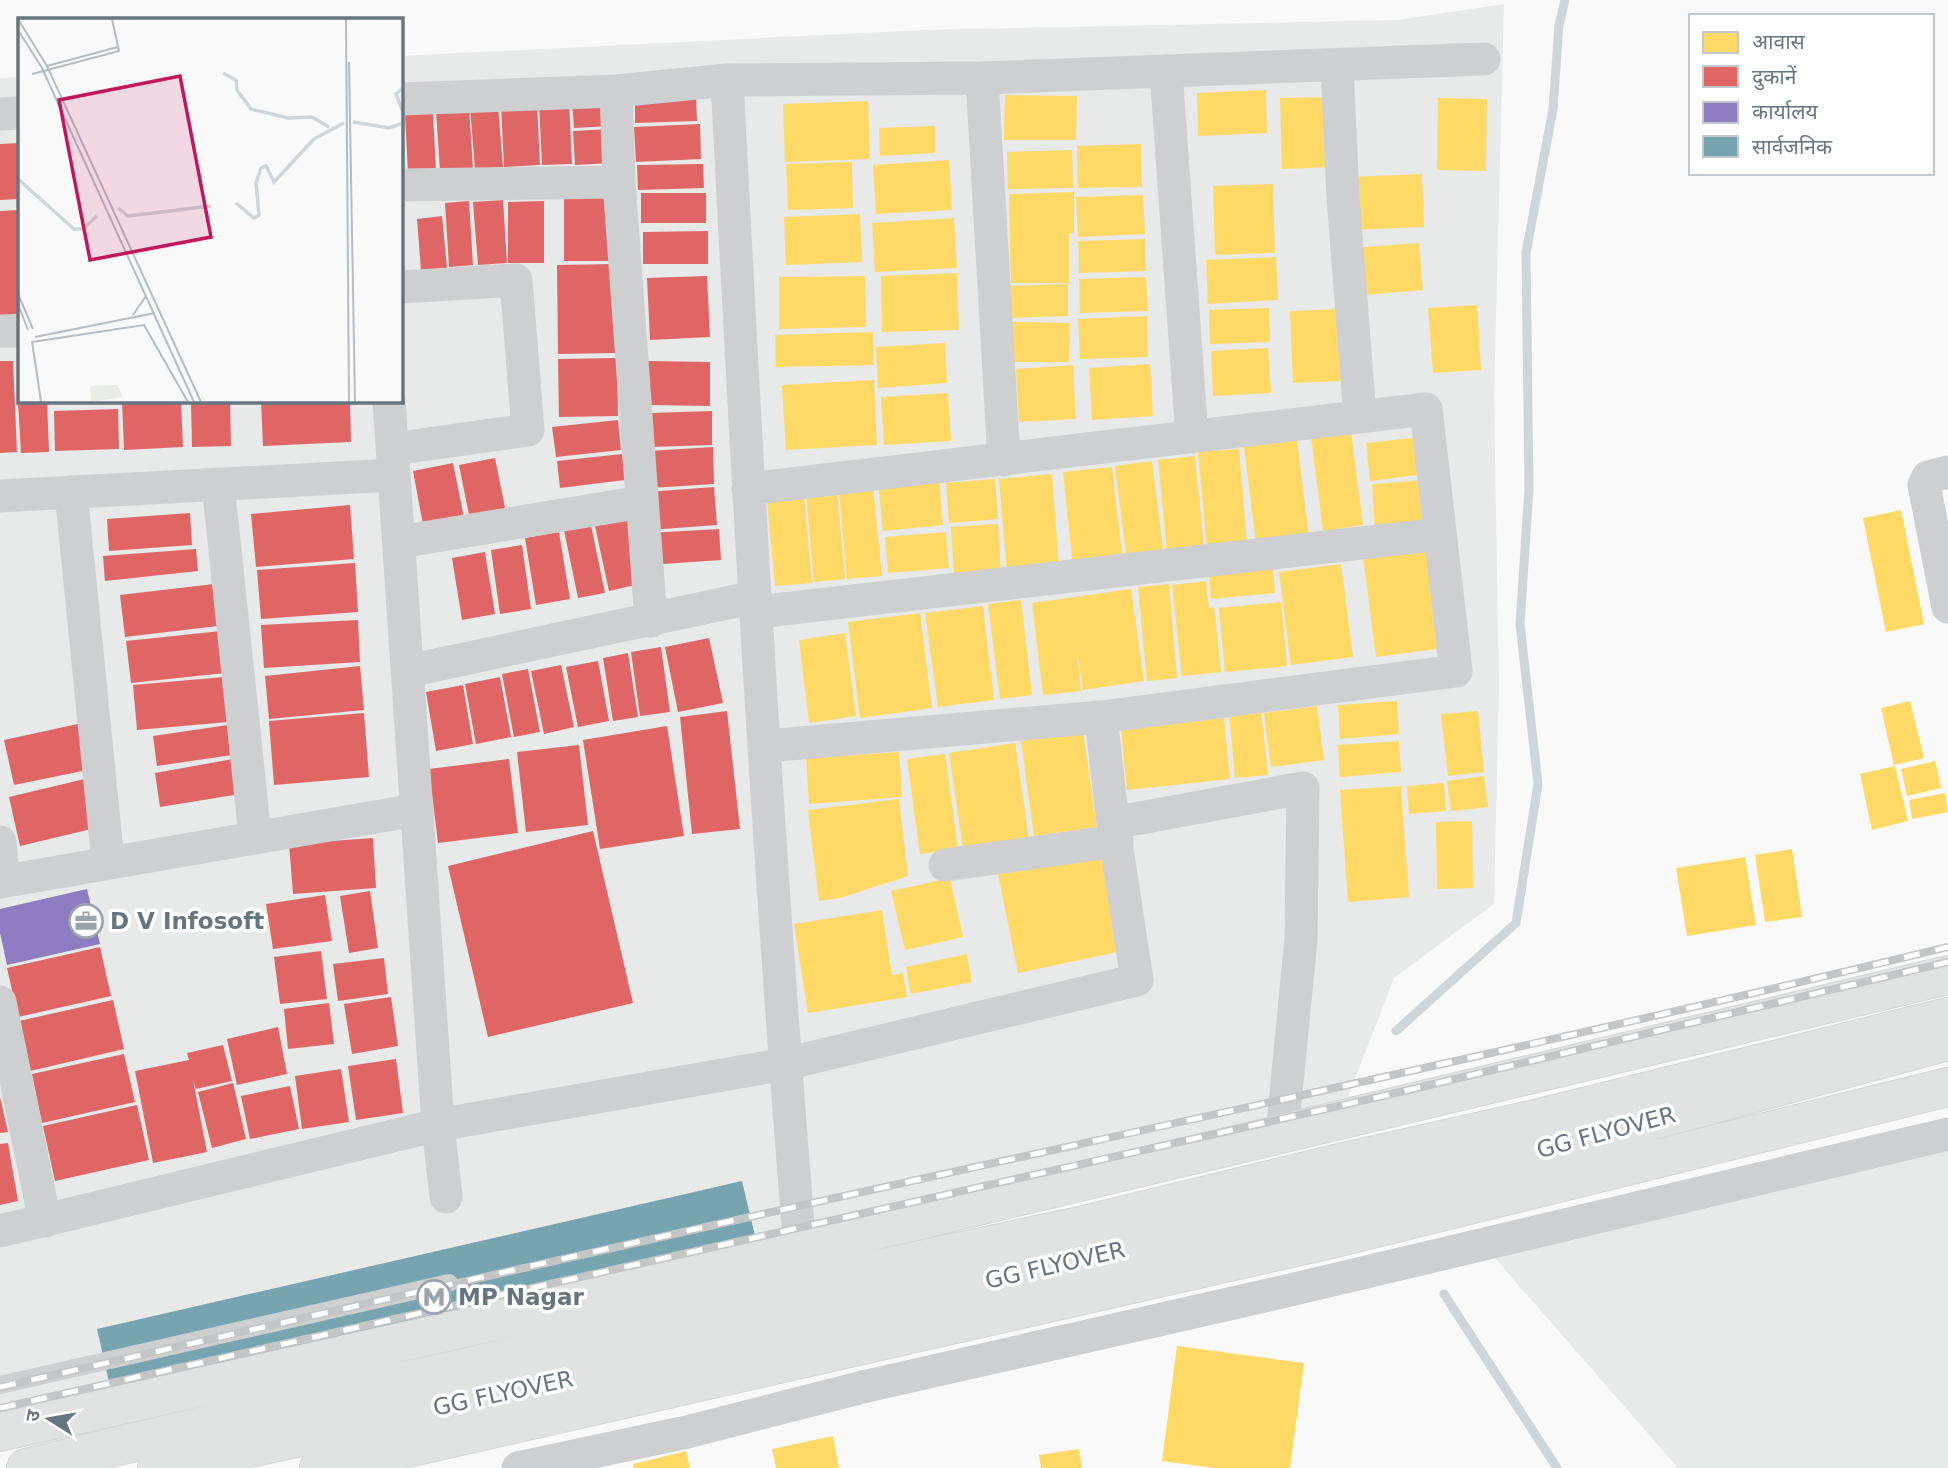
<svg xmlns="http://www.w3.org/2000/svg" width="1948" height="1468" font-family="'DejaVu Sans','Noto Sans Devanagari',sans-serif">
<rect width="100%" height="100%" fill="#f9f9f9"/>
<path fill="#e8e9e9" d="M1504,4l-10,393 5,288 -5,219 -100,74 -46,119 -1348,323v-1342l19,-1v324h382v-345l523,-26 473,-10z
M1948,1119v349h-270l-204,-234z"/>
<path fill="#ffd966" d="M1266,90l1,43 -69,3 -1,-43z
M1005,95l72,1 -1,44h-72z
M1330,97l2,70 -50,2 -2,-71z
M1438,98l49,1 -1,72 -49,-1z
M868,101l2,58 -85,3 -2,-58z
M935,126v27l-55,3 -1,-28z
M1141,144l1,43 -64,1 -1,-42z
M1072,150l1,38 -65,1 -1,-37z
M949,160l3,50 -76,4 -3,-49z
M852,162l1,46 -65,2 -2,-46z
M1422,174l2,53 -72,3 -2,-53z
M1273,184l2,69 -60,2 -2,-69z
M1074,192v41h-5v50h-58l-2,-89z
M1143,195l2,39 -67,3 -2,-40z
M860,214l2,48 -76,3 -2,-48z
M954,218l3,50 -82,4 -3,-49z
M1145,239l1,32 -67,2 -1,-32z
M1419,243l4,47 -69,6 -4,-48z
M1276,257l2,43 -70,4 -2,-44z
M957,273l2,57 -77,2 -1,-56z
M865,276l1,51 -87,2v-52z
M1146,277l2,34 -68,2 -1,-34z
M1068,284v32l-60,2 -1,-32z
M1477,305l4,65 -48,3 -5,-65z
M1269,308l1,34 -60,2 -1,-34z
M1340,309l3,72 -50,2 -3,-72z
M1147,316l1,41 -68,2 -2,-40z
M1012,322l58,1 -1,39h-57z
M873,332l1,33 -98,2 -1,-32z
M945,343l2,40 -69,5 -2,-41z
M1268,348l3,45 -58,3 -2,-45z
M1150,364l3,52 -61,4 -3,-52z
M1073,365l3,54 -57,3 -3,-53z
M874,380l3,65 -91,5 -4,-65z
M948,393l3,48 -67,4 -3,-48z
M1351,431l12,94 -40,6 -12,-95z
M1421,437l4,37 -55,7 -4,-38z
M1297,440l12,97 -53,6 -12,-96z
M1239,449l8,93 -40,4 -9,-94z
M1195,456l9,93 -37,3 -9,-92z
M1152,461l12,95 -37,5 -12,-95z
M1112,467l11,96 -50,5 -10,-96z
M1052,474l7,93 -52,5 -8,-93z
M939,477l4,48 -60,6 -5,-49z
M995,479l3,40 -49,4 -3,-40z
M1425,480l3,46 -53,4 -3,-46z
M873,486l9,90 -35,3 -8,-89z
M837,490l8,89 -31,3 -8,-89z
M804,496l8,87 -37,3 -8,-86z
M1901,510l23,114 -38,8 -23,-114z
M998,524l3,49 -47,3 -3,-49z
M946,532l3,36 -61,5 -3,-36z
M1431,546l13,102 -68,9 -13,-101z
M1341,564l12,93 -62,8 -12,-93z
M1273,565l2,28 -64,6 -2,-27z
M1206,581l3,27 5,-1 7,65 -39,4 -10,-91z
M1169,584l8,94 -30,3 -9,-94z
M1131,589l13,92 -61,9 -7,-47 5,48 -38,4 -11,-92z
M1021,600l11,95 -32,4 -12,-95z
M1281,602l6,64 -62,6 -6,-64z
M983,606l11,94 -56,7 -13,-94z
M920,613l12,95 -72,10 -12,-96z
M845,633l11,83 -47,7 -10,-83z
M1397,701l2,33 -59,5 -2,-34z
M1910,701l14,57 -30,7 -13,-57z
M1317,706l7,54 -53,7 -7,-54z
M1261,711l7,64 -33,3 -6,-64z
M1478,711l6,61 -36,4 -7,-62z
M1224,718l6,61 -103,11 -6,-61z
M1083,731l14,96 -63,9 -13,-95z
M1399,741l2,31 -61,5 -2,-32z
M1015,743l14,95 -66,10 -14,-95z
M899,752l3,45 -93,7 -3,-46z
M945,754l13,95 -38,5 -13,-95z
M1935,761l6,27 -34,8 -6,-27z
M1895,766l13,55 -36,9 -12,-56z
M1484,776l4,31 -37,4 -4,-30z
M1444,783l2,28 -37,3 -2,-28z
M1401,786l8,111 -61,5 -8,-112z
M1945,793l3,19 -36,7 -3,-19z
M899,799l9,77 -68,22 -21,3 -11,-91z
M1472,821l1,67 -36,1 -1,-67z
M1792,849l10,68 -37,5 -10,-67z
M1102,853l20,98 -104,22 -20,-99z
M1745,857l11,68 -69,11 -11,-68z
M950,878l13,59 -58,13 -14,-59z
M882,910l10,65 11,-2 4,24 -99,16 -14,-89z
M967,954l5,28 -61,12 -5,-27z
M1177,1346l127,17 -14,105h-76l-52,-7z
M833,1436l6,32h-63l-4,-19z
M1079,1449l3,19h-41l-2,-13z
M686,1451l4,17h-56l-1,-4z"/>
<path fill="#e06666" d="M696,95l1,26 -62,2v-26z
M610,100l2,26 -38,2 -2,-26z
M569,101l3,63 -30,1 -3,-63z
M537,103l3,62 -36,2 -3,-62z
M498,105l5,62 -28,2 -5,-62z
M469,108l4,61 -33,3 -4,-62z
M433,112l3,59 -28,2 -3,-59z
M700,124l1,35 -65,3 -2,-35z
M612,129l1,34 -38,2 -2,-34z
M19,143v56l-19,1v-56z
M703,164l1,24 -66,2 -1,-25z
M564,192h51l1,69h-52z
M641,193h65v30h-65z
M503,200l4,63 -29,2 -5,-63z
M469,201l4,64 -24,2 -4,-64z
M544,201v62h-36v-61z
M19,210v104l-19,1v-104z
M442,216l5,52 -26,3 -4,-52z
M708,231v33h-65v-32z
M615,264l1,89 -58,1 -1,-89z
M707,276l3,61 -60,3 -3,-62z
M617,358l1,58 -59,1 -1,-58z
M0,361h13l4,91 -17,1z
M648,361l62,1v44l-62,-1z
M18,401h29l2,51 -28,1z
M122,401h59l2,46 -59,3z
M191,401h39l1,45 -39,1z
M261,401h89l1,41 -88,4z
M118,409l1,40 -64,2 -1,-40z
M712,411v34l-61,2 -1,-34z
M618,420l3,30 -65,7 -4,-30z
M713,447l1,37 -63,4 -2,-37z
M622,454l3,26 -65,8 -3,-27z
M495,458l11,55 -36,7 -11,-55z
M453,463l12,60 -41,7 -11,-59z
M714,487l3,38 -67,5 -3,-38z
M350,505l4,54 -98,8 -5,-53z
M190,513l2,32 -83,6 -2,-32z
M631,518l13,65 -35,8 -14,-65z
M591,525l14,68 -27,5 -14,-68z
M719,529l2,31 -72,5 -2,-32z
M559,532l11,67 -34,6 -11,-67z
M522,545l9,64 -31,5 -9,-64z
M196,549l2,22 -93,10 -2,-25z
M485,552l10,62 -33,6 -10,-62z
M355,563l3,49 -97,7 -4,-49z
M214,584l4,42 -93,11 -5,-42z
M358,620l2,42 -96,6 -3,-43z
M221,631l4,42 -94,10 -5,-42z
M709,638l14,65 -45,9 -13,-65z
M661,647l9,65 -30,4 -9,-64z
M628,653l10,64 -25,4 -10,-63z
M598,661l11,60 -31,6 -12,-60z
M561,665l13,62 -30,7 -13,-63z
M360,666l4,44 -95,9 -4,-43z
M528,669l12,63 -26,5 -12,-63z
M224,677l4,45 -91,8 -4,-45z
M500,677l11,60 -35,7 -11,-60z
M463,685l10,59 -37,7 -10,-59z
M727,711l13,118 -48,5 -12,-117z
M364,713l5,64 -95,8 -5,-64z
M87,722l10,46 -83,17 -10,-45z
M228,725l4,30 -75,11 -4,-30z
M667,726l17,110 -84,13 -17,-109z
M579,745l9,80 -62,7 -9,-80z
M233,759l7,35 -80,13 -5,-34z
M509,759l9,74 -80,10 -9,-74z
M93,777l11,49 -84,20 -11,-49z
M593,831l40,172 -145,34 -40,-171z
M373,838l3,50 -83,6 -4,-50z
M370,891l8,57 -29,5 -9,-57z
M325,895l7,46 -59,8 -7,-45z
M100,947l11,49 -93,21 -11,-49z
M321,951l6,48 -47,5 -6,-47z
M384,958l4,36 -50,7 -5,-37z
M391,997l7,49 -46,8 -8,-50z
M113,1000l11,49 -94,22 -11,-50z
M329,1003l5,41 -46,5 -4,-40z
M278,1027l9,47 -50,11 -10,-46z
M223,1045l9,36 -36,8 -3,-9 14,72 -54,11 -18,-92 54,-11 -2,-7z
M124,1054l11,48 -93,21 -10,-49z
M396,1059l7,54 -47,7 -8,-54z
M341,1069l8,53 -47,7 -7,-53z
M233,1083l13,56 -34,9 -14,-56z
M290,1086l9,43 -49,10 -9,-43z
M0,1097l8,35 -8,1z
M137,1105l12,55 -94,21 -12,-55z
M8,1143l10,58 -18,4v-61z"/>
<path fill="#8e7cc3" d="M87,889l13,55 -93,21 -7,-32v-24z"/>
<path fill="#76a5af" d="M742,1181l23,97 -646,148 -22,-97z"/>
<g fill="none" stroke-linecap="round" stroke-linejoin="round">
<path stroke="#ced6d9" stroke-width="9" d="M1396,1031l120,-108 22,-139 -18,-160 9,-135 -3,-236 27,-144 6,-84 6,-25
M1444,1294l113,174"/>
<g stroke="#d5d6d7" stroke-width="40">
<path id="secondary" d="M0,1432l478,-107 1470,-350
M26,1468l294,-70 140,-29 343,-84 281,-60 247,-60 208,-47 409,-101"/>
</g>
<g stroke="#d5d6d7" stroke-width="40">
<path id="primary" d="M157,1468l459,-99 313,-76 276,-62 303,-72 440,-118
M319,1468l1012,-229 617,-152"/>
</g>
<path stroke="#cecfd0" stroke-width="18" d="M0,1385l449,-102"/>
<path stroke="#cecfd0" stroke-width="33" d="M1337,65l6,132 17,220
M1166,71l26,366
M982,78l22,382
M727,80c20,390 41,780 73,1169
M616,91l3,91 32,439
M401,99l215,-8 111,-11 255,-2 502,-19
M0,114l19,-1
M401,185l218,-3
M0,331h19
M389,401l49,724 8,72
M393,449l135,-19 -12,-150 -115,7
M1948,472l-20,5 -4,8 24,122
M218,484l37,352
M748,489l678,-80 30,262 -355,46 -335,29
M71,492l37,370
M0,496l394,-21
M399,542l243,-40
M756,612l684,-78
M408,671l347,-74
M1113,823l190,-35 -2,151 -19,195
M0,842l3,39
M945,865l172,-24
M0,882l416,-72
M0,1002l45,219
M0,1231l438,-106 347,-61 352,-84 -24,-157 -12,-106
M518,1468l169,-36 180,-46 415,-94 666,-158"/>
<use href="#secondary" stroke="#e1e2e2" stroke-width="38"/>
<use href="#primary" stroke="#e1e2e2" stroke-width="38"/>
<g stroke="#c3c5c6" stroke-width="8">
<path id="rail" d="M0,1387c254,-57 509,-117 763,-173 396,-88 791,-172 1185,-267
M0,1408l1383,-312 565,-134"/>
</g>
<use href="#rail" stroke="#fff" stroke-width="5" stroke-dasharray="16" stroke-linecap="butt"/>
</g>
<defs>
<g id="office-ring" transform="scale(1.75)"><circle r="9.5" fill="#fff" stroke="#99a4ac" stroke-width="1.5"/><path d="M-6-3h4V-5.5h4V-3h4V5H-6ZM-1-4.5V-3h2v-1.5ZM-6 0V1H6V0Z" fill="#99a4ac"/></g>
<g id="metro-ring" transform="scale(1.75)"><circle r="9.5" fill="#fff" stroke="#99a4ac" stroke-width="1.5"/><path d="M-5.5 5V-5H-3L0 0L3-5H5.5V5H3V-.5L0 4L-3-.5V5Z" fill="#99a4ac"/></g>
</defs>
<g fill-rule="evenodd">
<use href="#office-ring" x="86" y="921"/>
<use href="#metro-ring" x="434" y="1297"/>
</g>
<g text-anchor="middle" stroke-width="7" stroke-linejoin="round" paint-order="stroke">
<g font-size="23" font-weight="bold" fill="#657683" stroke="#fff" text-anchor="start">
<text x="110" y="929">D V Infosoft</text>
<text x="458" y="1305">MP Nagar</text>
</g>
<g font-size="23" fill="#657683" stroke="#fff">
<text transform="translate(1606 1132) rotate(-15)" y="8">GG FLYOVER</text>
<text transform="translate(1055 1265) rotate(-13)" y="8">GG FLYOVER</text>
<text transform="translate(503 1393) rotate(-12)" y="8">GG FLYOVER</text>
</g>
</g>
<g transform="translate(18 18)">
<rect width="385" height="385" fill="#f9f9f9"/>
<path d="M99,367l6,12 -32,5 -1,-16z" fill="#e8ebe6"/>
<path fill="none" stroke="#ced6d9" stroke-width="3.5" d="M205,55l13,7 1,10 14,19 37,9 24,-1 17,10M385,70l-7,6 7,18M335,104l36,6 14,-5M0,161l56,50h9l14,-13M218,185l18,15 5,-3 -3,-32 5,-15 5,-2 8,16 40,-43 30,-16M100,190l10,8 83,-10"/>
<path fill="none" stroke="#b5bdc3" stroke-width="2" d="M0,1l29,47 154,336M328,1l3,383M0,12l24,38 152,334M331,44l6,340M29,48l71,-19M14,56l87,-23 -7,-32M0,276l15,35M0,286l10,26M115,297l13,-19M17,319l120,-24M14,323l9,61M14,324l112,-17 44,77"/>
<path fill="#c2185b" fill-opacity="0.15" stroke="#c2185b" stroke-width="3.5" d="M162,58l31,161 -121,23 -31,-160z"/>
<rect width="385" height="385" fill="none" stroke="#657683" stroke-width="3.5"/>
</g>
<rect x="1689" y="14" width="245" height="161" fill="#ffffff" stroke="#c1c8cd" stroke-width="2"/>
<rect x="1703" y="32" width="35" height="21" fill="#ffd966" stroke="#c1c8cd" stroke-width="2"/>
<text x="1752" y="49" font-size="21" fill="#657683">आवास</text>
<rect x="1703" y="66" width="35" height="21" fill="#e06666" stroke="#c1c8cd" stroke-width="2"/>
<text x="1752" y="84" font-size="21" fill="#657683">दुकानें</text>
<rect x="1703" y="102" width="35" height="21" fill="#8e7cc3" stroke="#c1c8cd" stroke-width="2"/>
<text x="1752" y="119" font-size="21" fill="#657683">कार्यालय</text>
<rect x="1703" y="136" width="35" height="21" fill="#76a5af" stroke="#c1c8cd" stroke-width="2"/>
<text x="1752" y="154" font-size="21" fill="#657683">सार्वजनिक</text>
<g transform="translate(49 1419) rotate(281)" stroke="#ffffff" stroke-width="5" paint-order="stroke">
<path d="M0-5L12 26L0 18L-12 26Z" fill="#657683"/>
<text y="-10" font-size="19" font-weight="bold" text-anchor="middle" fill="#657683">उ</text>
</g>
</svg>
